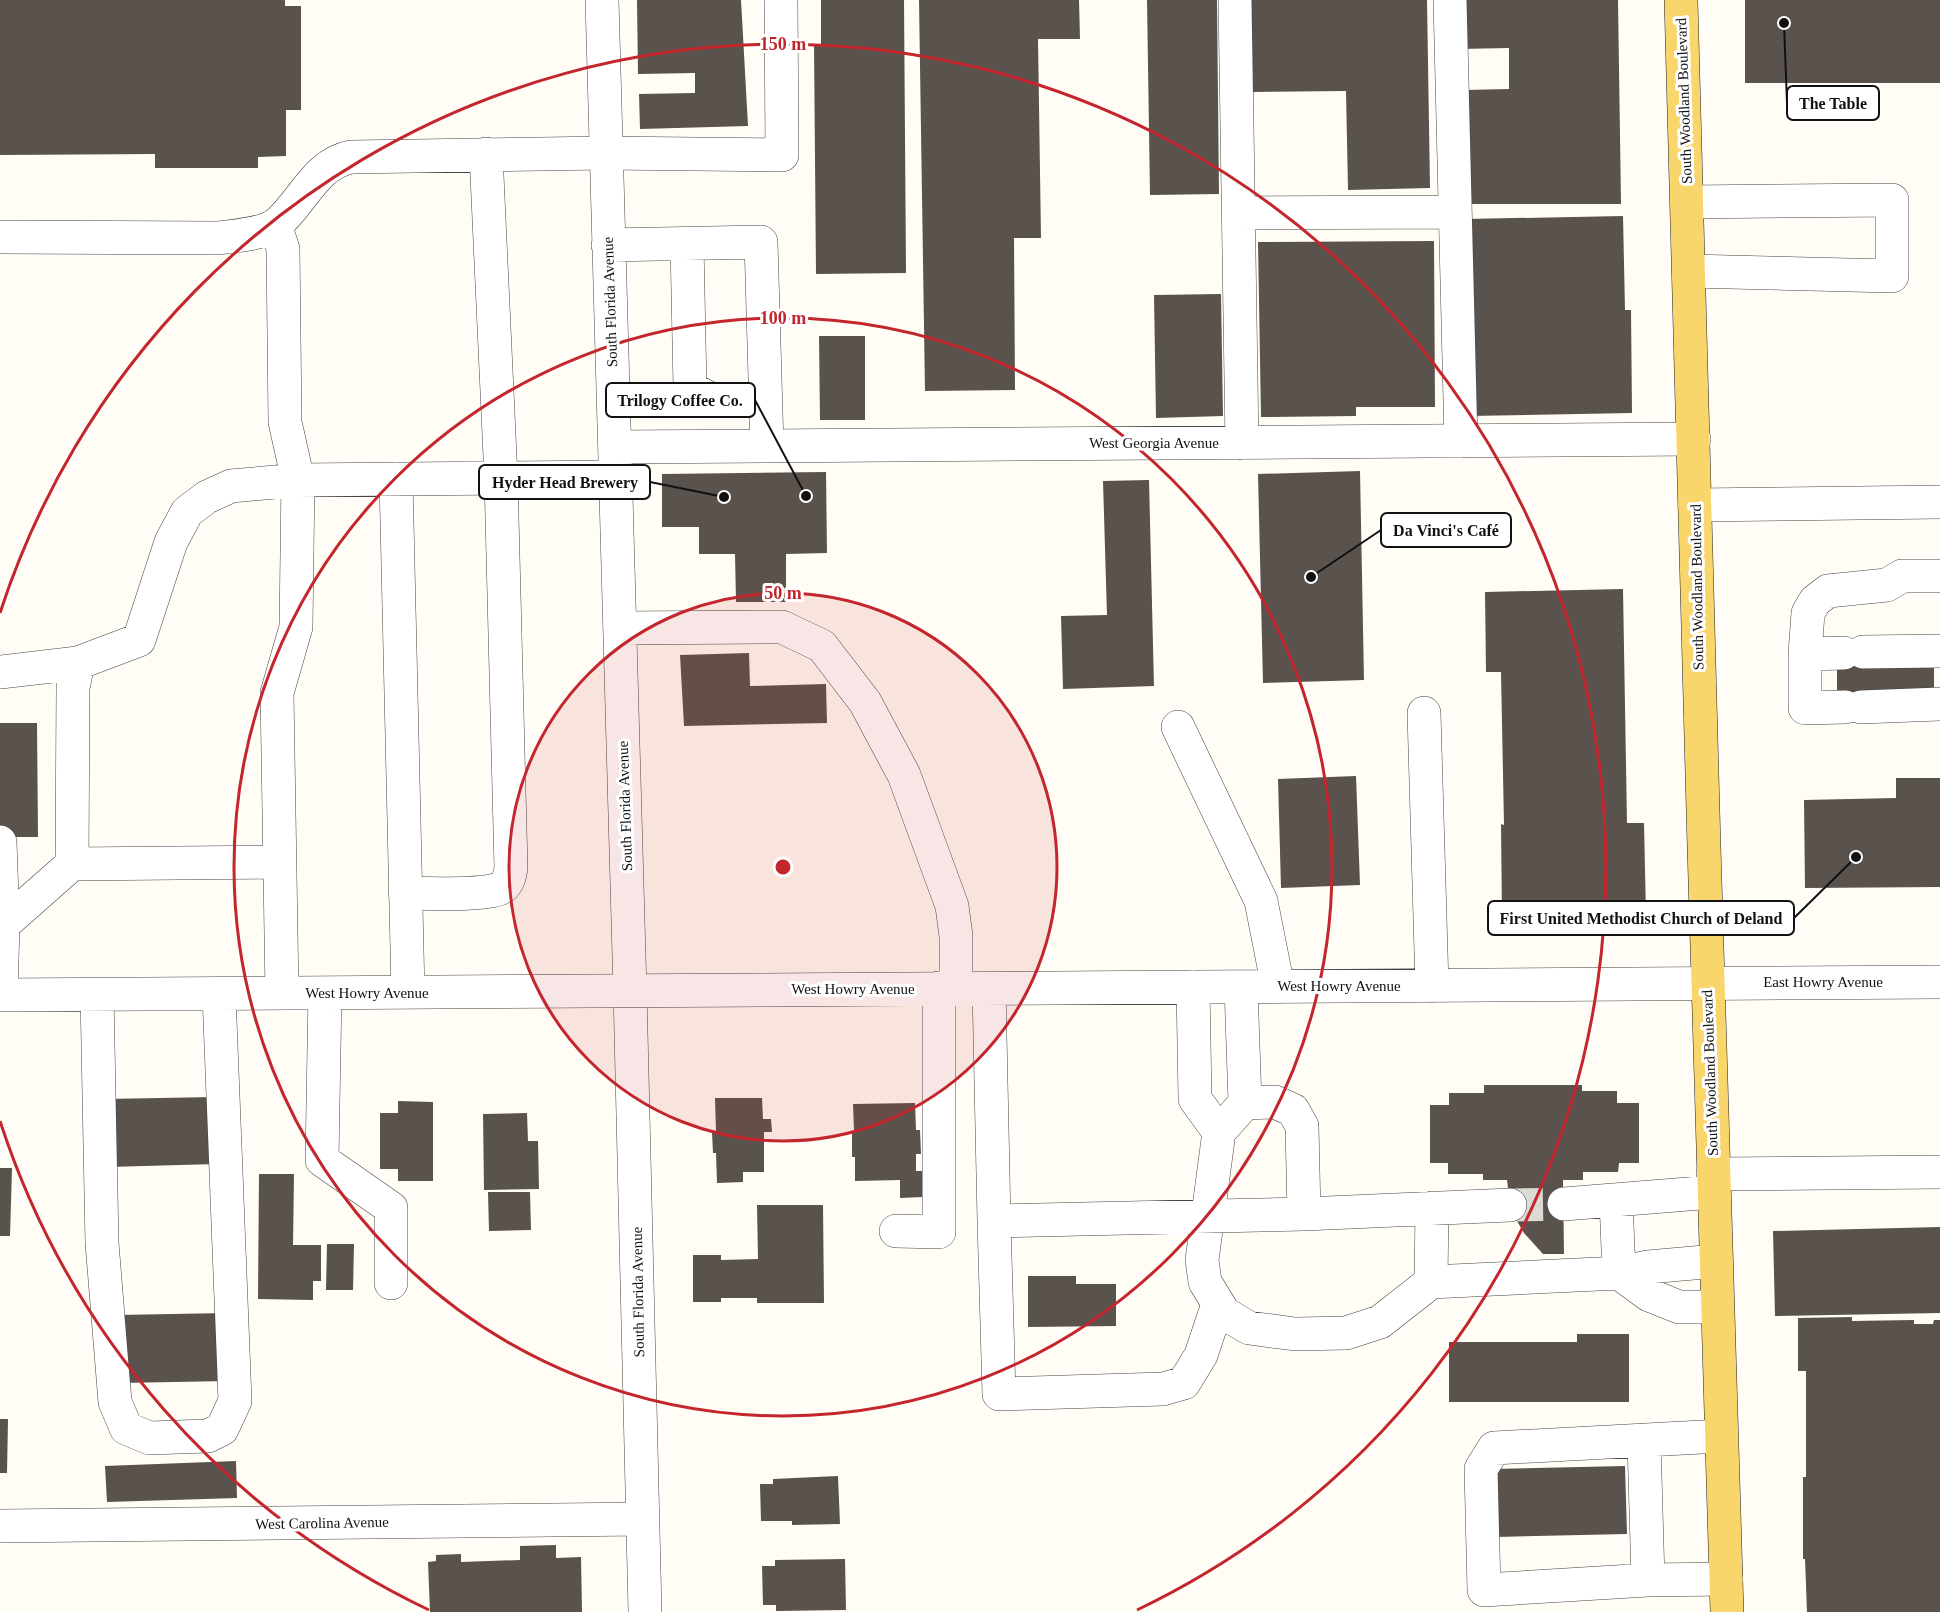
<svg xmlns="http://www.w3.org/2000/svg" width="1940" height="1612" font-family="Georgia,serif">
<rect width="100%" height="100%" fill="#fffdf5"/>
<path fill="#5a524d" d="M0,0h285v6h16v104h-15v46l-28,1v11h-103v-14l-155,1z
M637,0h104l7,126 -108,3 -1,-35 56,-1v-20l-57,1z
M821,0h83l2,273 -90,1 -2,-230h7z
M919,0h160l1,39h-42l3,199h-27l1,152 -90,1z
M1147,0h70l2,194 -69,1z
M1251,0h176l3,188 -82,2 -2,-99 -93,1z
M1459,0h159l3,204h-154l-2,-114 44,-1v-41l-50,1z
M1745,0h195v83h-195z
M1623,216l2,94h6l1,103 -163,3 -4,-197z
M1434,241l1,166h-79v9l-95,1 -3,-175z
M1221,294l2,122 -67,2 -2,-123z
M819,336h46v84h-45z
M1360,471l4,209 -101,3 -5,-209z
M826,472l1,81 -41,1v48h-50l-1,-48h-36v-27h-37v-53z
M1149,480l5,206 -91,3 -2,-73 46,-1 -4,-134z
M1623,589l4,234h17l2,93 -144,2 -1,-94 3,1 -3,-153h-15l-1,-80z
M749,653l1,33 76,-2 1,39 -143,3 -4,-71z
M1837,665l97,2v24l-73,23 -24,-21z
M0,723h37l1,114h-38z
M1356,776l4,109 -79,3 -3,-109z
M1896,778h44v109l-135,1 -1,-88 92,-2z
M1484,1085h98v6h35v12h22v60h-20l-1,9h-35v8h-20l1,74h-21l-19,-21 -7,-12 -7,-16 -3,-25h-24v-6h-35v-11h-18v-58h19v-12h35z
M215,1097l2,67 -110,3 -2,-68z
M715,1098h47l1,21h8l1,13h-8v40h-21v10l-26,1 -1,-30h-3l-1,-21h4z
M398,1101l35,1v79h-35v-12h-18v-56h18z
M915,1103l1,27h4l1,24h-5v17h7v26l-23,1v-18l-45,1v-24h-3v-26h2l-1,-27z
M527,1113l1,28h10l1,48 -55,1 -1,-76z
M0,1168h12l-2,68h-10z
M259,1174h35l-1,71h28v36h-8v19l-55,-1z
M488,1192h42l1,38 -42,1z
M757,1205h66l1,98h-67v-5h-36v4h-28v-47h28v5l37,-1z
M1940,1227v86l-165,3 -2,-85z
M327,1244h27l-1,46h-27z
M1028,1276h48v8h40v42l-88,1z
M227,1313l1,68 -109,2 -2,-68z
M1852,1317v4l62,-1v4h19l1,-4h6v292h-133l-2,-53h-2v-82h3v-106h-8v-53z
M1577,1334h52v68h-180v-60h128z
M0,1419h8l-1,54h-7z
M236,1461l1,37 -130,4 -2,-36z
M1625,1466l2,68 -132,3 -2,-68z
M838,1476l2,48 -48,1v-4h-31l-1,-37h13v-5z
M556,1545v13l25,-1 1,55h-152l-2,-50 8,-1v-6l25,-1v8l59,-2v-14z
M845,1559l1,51 -70,1v-6h-13l-1,-39h13v-6z"/>
<g fill="none" stroke-linecap="round" stroke-linejoin="round">
<path stroke="#dbdad3" stroke-width="33" stroke-dasharray="33 16" stroke-linecap="butt" d="M1510,1205l54,-1"/>
<g stroke="#444" stroke-width="34">
<path id="minor" d="M602,0l28,991 15,621
M1235,0l7,443
M1450,0l11,441
M1687,202l205,-2v76l-203,-5
M1238,213l217,-1
M275,225l8,24 2,173 13,58 -2,147 -19,66 5,300
M0,237l218,1c16,-2 46,-4 59,-14 26,-22 38,-60 74,-67l254,-4 177,2 -1,-155
M687,244l3,144 21,11h55
M608,245l153,-3 6,204
M615,447l1079,-8
M396,479l12,513
M1695,505l245,-3
M620,628l162,-1 40,19 43,56 39,73 48,131 4,30v52
M1863,652l77,-1
M1805,654l39,-1
M0,672l78,-9 61,-23 32,-98 16,-30 20,-15 24,-11 67,-6 318,-3
M1845,707l-40,1v-54l3,-41 7,-12 13,-10 59,-6 15,-9h38
M1861,707l79,-3
M1424,713l8,273
M1178,727l83,174 17,86
M0,842l3,83
M72,864l1,-176 5,-25
M405,893c19,0 88,4 99,-7 5,-5 6,-12 7,-18l-10,-390 -15,-324
M1193,987l2,112 24,33 26,-29 -4,-116
M989,988l5,233 310,-7 -2,-88 -9,-16 -18,-8 -30,1
M325,993l-3,167 69,48v75
M0,995l1940,-13
M1,995l2,-70 69,-61 207,-2
M97,995l5,248 13,159 11,26 23,10 59,-2 14,-7 13,-28 -16,-407
M1219,1132l-17,128 3,22 19,31 25,15 46,6 51,-1 34,-11 51,-40 188,-9 29,-6 68,-6
M1713,1174l227,-2
M1616,1200l3,73
M1564,1204l149,-12
M1304,1214l206,-9
M994,1221l5,173 164,-5 21,-6 17,-28 17,-51
M896,1231l43,1v-244
M1619,1273l30,22 30,12h38
M1431,1282l1,-74
M1644,1441l4,139 -164,10 -3,-121 13,-21 227,-12
M0,1526l643,-7
M1648,1580l78,-1"/>
</g>
<g stroke="#222" stroke-width="34">
<path id="major" d="M1681,0c15,537 28,1075 46,1612"/>
</g>
<use href="#minor" stroke="#fff" stroke-width="33"/>
<use href="#major" stroke="#f9d66b" stroke-width="33"/>
</g>
<circle cx="783" cy="867" r="274" fill="#c4262e" fill-opacity=".12"/>
<g fill="none" stroke="#c4262e" stroke-width="3">
<circle cx="783" cy="867" r="274"/>
<circle cx="783" cy="867" r="549"/>
<path d="M429 1610A823 823 0 0 1 0 1121M0 613A823 823 0 1 1 1137 1610"/>
</g>
<g text-anchor="middle" stroke-width="6" stroke-linejoin="round" paint-order="stroke">
<g font-size="15" fill="#111" stroke="#fff">
<text transform="translate(1684 101) rotate(-92)" y="5">South Woodland Boulevard</text>
<text transform="translate(610 302) rotate(-92)" y="5">South Florida Avenue</text>
<text x="1154" y="448">West Georgia Avenue</text>
<text transform="translate(1697 587) rotate(-91)" y="5">South Woodland Boulevard</text>
<text transform="translate(625 806) rotate(-92)" y="5">South Florida Avenue</text>
<text x="1823" y="987">East Howry Avenue</text>
<text x="1339" y="991">West Howry Avenue</text>
<text x="853" y="994">West Howry Avenue</text>
<text x="367" y="998">West Howry Avenue</text>
<text transform="translate(1710 1073) rotate(-92)" y="5">South Woodland Boulevard</text>
<text transform="translate(638 1292) rotate(-91)" y="5">South Florida Avenue</text>
<text transform="translate(322 1523) rotate(-1)" y="5">West Carolina Avenue</text>
</g>
</g>
<circle cx="783" cy="867" r="9" fill="#c4262e" stroke="#fff" stroke-width="3"/>
<g font-size="18" text-anchor="middle" font-weight="bold" fill="#c4262e" stroke="#fff" stroke-width="6" stroke-linejoin="round" paint-order="stroke">
<text x="783" y="50">150 m</text>
<text x="783" y="324">100 m</text>
<text x="783" y="599">50 m</text>
</g>
<path fill="none" stroke="#111" stroke-width="2" d="M1784 23L1787 103M806 496L755 400M724 497L650 482M1311 577L1381 530M1856 857L1794 918"/>
<g fill="#111" stroke="#fff" stroke-width="2">
<circle cx="1784" cy="23" r="6"/>
<circle cx="806" cy="496" r="6"/>
<circle cx="724" cy="497" r="6"/>
<circle cx="1311" cy="577" r="6"/>
<circle cx="1856" cy="857" r="6"/>
</g>
<g fill="#fff" stroke="#111" stroke-width="2">
<rect x="1787" y="86" width="92" height="34" rx="6"/>
<rect x="606" y="383" width="149" height="34" rx="6"/>
<rect x="479" y="465" width="171" height="34" rx="6"/>
<rect x="1381" y="513" width="130" height="34" rx="6"/>
<rect x="1488" y="901" width="306" height="34" rx="6"/>
</g>
<g font-size="16" text-anchor="middle" font-weight="bold" fill="#111">
<text x="1833" y="109">The Table</text>
<text x="680" y="406">Trilogy Coffee Co.</text>
<text x="565" y="488">Hyder Head Brewery</text>
<text x="1446" y="536">Da Vinci's Café</text>
<text x="1641" y="924">First United Methodist Church of Deland</text>
</g>
</svg>
